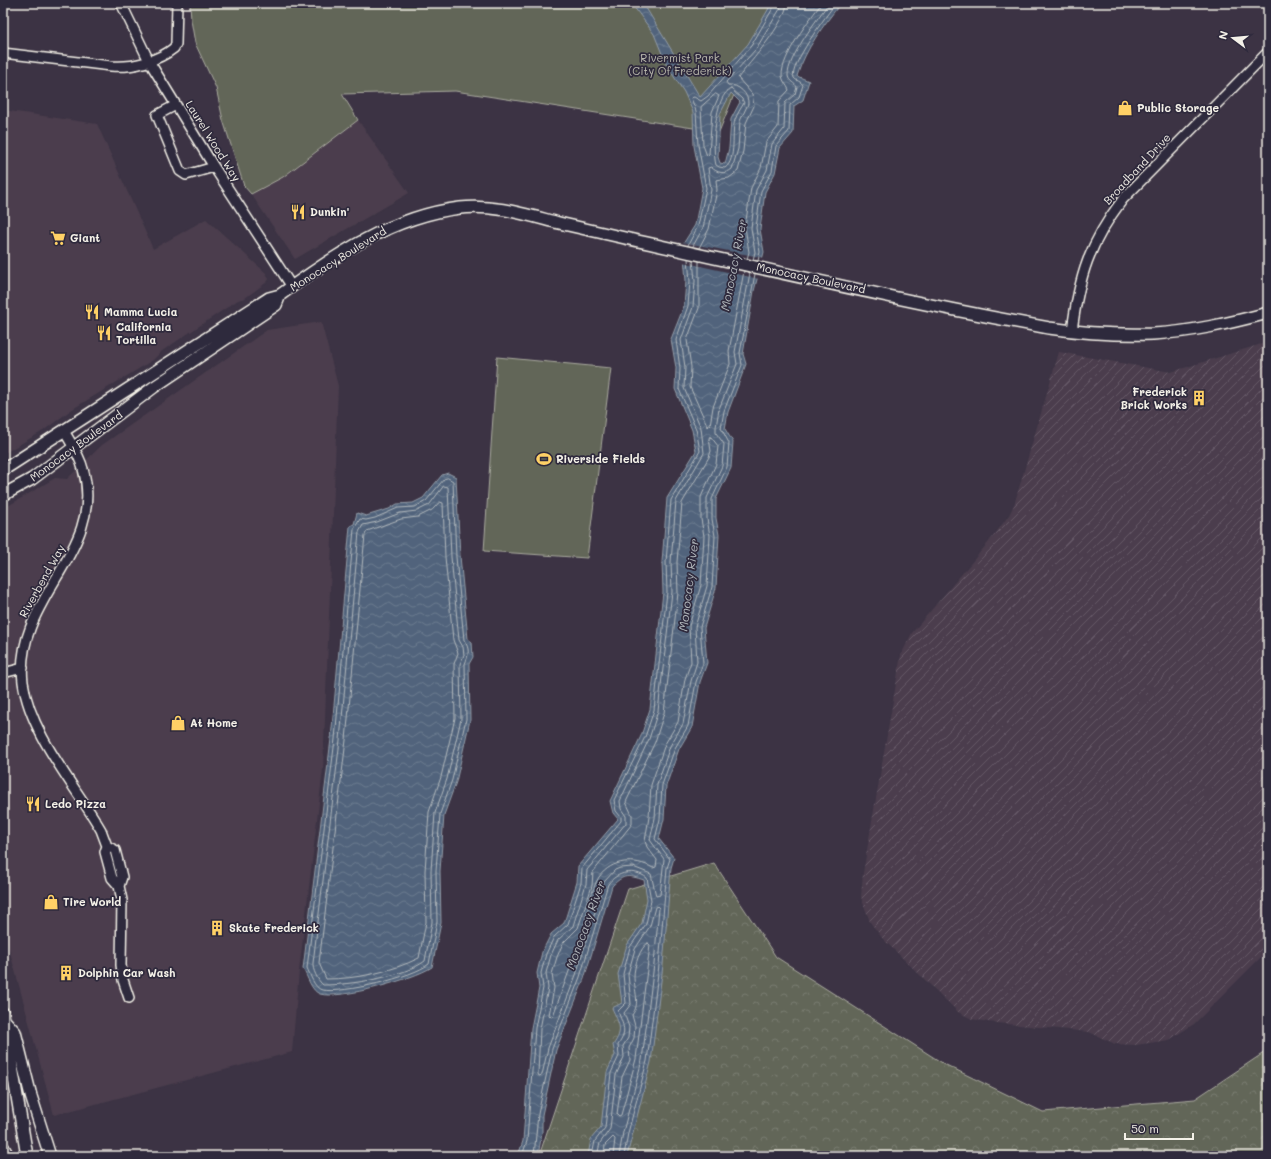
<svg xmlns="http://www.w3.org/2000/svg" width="1271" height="1159" font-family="Mali,sans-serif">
<defs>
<pattern id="industrial-furrows" width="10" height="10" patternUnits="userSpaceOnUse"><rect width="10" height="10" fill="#4b3e4d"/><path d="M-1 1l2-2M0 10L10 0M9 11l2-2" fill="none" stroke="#665a67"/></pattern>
<pattern id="forest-crowns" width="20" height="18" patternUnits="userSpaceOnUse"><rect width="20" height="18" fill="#626658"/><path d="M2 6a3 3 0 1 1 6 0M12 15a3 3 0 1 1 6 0" fill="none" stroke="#797c70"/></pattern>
<pattern id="water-waves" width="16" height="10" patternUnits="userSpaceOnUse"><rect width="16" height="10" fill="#51647c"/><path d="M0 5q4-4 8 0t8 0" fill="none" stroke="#6b7b8f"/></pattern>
</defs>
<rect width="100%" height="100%" fill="#3c3344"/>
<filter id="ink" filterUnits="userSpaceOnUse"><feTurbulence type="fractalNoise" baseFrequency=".025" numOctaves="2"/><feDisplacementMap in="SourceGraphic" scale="8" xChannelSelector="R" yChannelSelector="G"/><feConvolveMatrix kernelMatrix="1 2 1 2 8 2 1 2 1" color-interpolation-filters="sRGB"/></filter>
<g filter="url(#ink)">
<path fill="#4b3e4d" d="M3,110l94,14 56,125 53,-30 60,54 3,6 -2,3 -22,16 -7,2 -76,51 -9,9 -82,50 -28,21 -40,23z
M358,120l51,73 -114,66 -44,-65 32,-17z
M321,322l17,64 -15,383 -24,202 -7,81 -238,63 -51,-189v-417l52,-31 12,1 35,-34 165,-115z"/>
<path fill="url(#industrial-furrows)" d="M1268,342v608l-74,74 -25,16 -33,5 -21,-1 -26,-12 -101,-10 -16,-3 -14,-7 -75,-73 -13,-17 -9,-25 2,-24 38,-218 11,-22 81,-96 16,-22 5,-10 45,-153 112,20z"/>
<path fill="#626658" stroke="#abaca0" d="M190,3h581l-52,129 -264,-41 -113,3 16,26 -75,57 -32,17 -7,-8 -21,-66 -7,-32 -21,-45 -4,-23z
M497,357l114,11 -24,190 -103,-7z"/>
<path fill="url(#forest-crowns)" stroke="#abaca0" d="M714,863l62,94 168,107 99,48 152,-13 73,-49v106h-729l89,-267z"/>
<path fill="url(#water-waves)" stroke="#929ca7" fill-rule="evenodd" d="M631,3h12l57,94 48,-53 24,-41h69c-18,23 -35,45 -44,73l12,5 -6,19 -9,6 -1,27 -13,15 -5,25 -10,19 -5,37 4,23 -10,39 -11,63 3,10 -18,48 -3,17 8,13 -2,26 -15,31v19l3,17 -3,53 -12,40 3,35 -7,19 -8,45 -13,22 -13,37 -2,33 -5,20 15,19 -3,10 -8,97 -12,97 -24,94h-39l3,-17 10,-12 6,-55 8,-17 -2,-10c11,-15 6,-21 -1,-37l10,-5 -4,-29 9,-29 15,-22 5,-24 -3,-19c-16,-5 -20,-6 -32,6l-28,93 -28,71 -14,65v17l-4,24h-20l5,-15 8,-113 8,-40 -2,-15 5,-21 9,-18 13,-11 13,-41 1,-16 40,-47 -5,-6 -3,-12 31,-65 9,-27 13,-117 -1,-30 5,-64 29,-47 -4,-21 -17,-41 1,-21 -5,-29 13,-33 2,-25 -3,-37 12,-19 7,-37 -8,-42 -1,-34 -9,-20 -17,-26 -13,-32zM731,93l9,9 -9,17 -2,29 -4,16 -5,-1 -2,-6 2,-43z
M448,473l8,4 4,79 8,83 4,3 1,15 -4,7 1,56 -14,62 -12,33 -4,56 1,52 -9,44c-18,12 -92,33 -112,27 -9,-3 -12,-17 -17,-25l28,-230 19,-213 4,-2 3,-11 9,3 23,-7 8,-5 16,-1 10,-5 19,-23z"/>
<path fill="#3c3344" d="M682,242l83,16 -6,21 -77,-17z"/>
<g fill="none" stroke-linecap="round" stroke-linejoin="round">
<path stroke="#b3b9bd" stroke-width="1" d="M731,89l11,10 2,4c-3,5 -7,11 -9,17 -4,11 2,40 -10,48l-6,-1 -3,-2c-4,-14 -2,-71 15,-76z
M716,94l3,2 -7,16 -3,42 -2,2 -4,-11 -2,-38z
M688,245l10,-19 8,-38 -8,-43 -2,-34 -5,-13 3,-1 7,4 7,-5 43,-50 25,-43
M693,246l10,-18 8,-38 -3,-22 3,-1c6,6 14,8 21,2l6,-20 2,-28 8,-17c1,-10 -10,-20 -20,-19l-2,-3 30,-33 24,-40 1,-6
M699,248l10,-19 8,-39 -1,-10 13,-2 9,-7 5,-20 3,-28 8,-17 -2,-12 -14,-16c12,-16 48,-55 49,-75
M747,259l2,-7 -4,-25 6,-39 10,-20 5,-26 12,-15 1,-26 10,-11c-2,-5 -6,-8 -7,-14 -1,-19 28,-58 40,-73
M693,260l2,21 -2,26 -12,33 4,27 -1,21 17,40 3,25 -28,48 -5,61 1,30 -14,119 -9,28 -29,62 1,8 5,7v7l-39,47 -1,14 -13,42 -15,14 -7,15 -5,18 2,15 -8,41 -2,45 1,2 3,-1 6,-27 28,-73 28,-93 11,-12 5,-2 13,-1 18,7 5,22 4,-1 4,-36 -14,-19 5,-22 2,-33 13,-39 13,-22 8,-43 6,-19 -2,-35 12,-41 3,-50 -3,-17v-21l15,-32 2,-22 -8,-11v-6l3,-18 18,-45 -2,-12 15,-79
M753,260l2,-8 -4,-24 5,-38 11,-20 5,-26 12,-15 1,-26 10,-9 2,-7c-2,-4 -8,-5 -9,-11 -1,-18 30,-58 41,-73
M699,261v47l-12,32 4,27 -1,20 18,40 2,-2 3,-18 17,-43 -1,-13 15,-80
M758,261l2,-9 -4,-24 5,-37 11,-20 4,-25 13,-15 1,-26 9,-8 4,-12c-2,-4 -7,-4 -9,-7 -6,-11 34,-65 42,-75
M711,437l7,9 -2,18 -15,33v22l3,17 -3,49 -12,41 2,36 -6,17 -7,43 -13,22 -14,41 -2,32 -4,24 2,6 10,13 -1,7 -3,1c-18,-10 -41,-9 -54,9 -8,12 -12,38 -16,53 -9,29 -20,57 -30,86l-2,1 -2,-2 5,-27 -2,-14 5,-17 6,-14 15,-15 14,-42 1,-14 39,-48v-9l-6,-13 29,-60 9,-29 14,-120 -1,-31 5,-59 27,-46 2,-6 -2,-13z
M448,478l5,3 3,76 8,83c6,9 5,14 1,24l1,55 -14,61 -12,34 -4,57 1,51 -8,42c-16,13 -86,30 -107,26 -8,-2 -12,-16 -15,-22l28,-229 19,-210 6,-10 6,1 9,-2 23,-10 17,-1 11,-6 18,-22z
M444,486l4,1 3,70 8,83 4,7 1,8 -4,9 1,55 -14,60 -12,34 -4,58 1,51 -7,39c-21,16 -76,24 -102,24 -5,-4 -11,-16 -10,-22l27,-223 19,-208 4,-7 14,-3 23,-9 17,-2 12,-6z
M440,502l3,1 2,54 8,83 5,13 -4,11 1,54 -14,59 -12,35 -4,59 1,51 -7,36c-28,14 -63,21 -93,21l-7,-16 27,-223 19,-205 2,-4 34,-12 17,-2 14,-7z
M648,943l2,2 -14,114 -15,56 -2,1 -2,-2 5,-37 8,-17 -1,-12 5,-10 1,-12 -3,-11c9,-12 2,-24 2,-39 0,-9 6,-29 14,-33z
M522,1156l5,-15 8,-113 8,-40 -2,-15 5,-19 8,-17 14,-13 13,-41 1,-15 39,-47v-4l-5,-6 -2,-11 31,-63 9,-27 13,-118 -1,-30 5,-62 29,-49 -4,-22 -17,-40 1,-21 -4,-28 12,-34 2,-25 -2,-22
M534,1156l4,-42 14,-65 28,-72 28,-93c9,-12 26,-16 39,-6l4,22 -5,24 -16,23 -7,27 3,29 -8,8c5,15 10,20 0,34l1,11 -8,17 -6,55 -10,13 -3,15
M597,1156l3,-13 10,-14 6,-54 8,-18 -1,-11 5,-8 1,-11 -5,-14 7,-9 -3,-30 7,-25 15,-23 5,-19 2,-1 2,2 -5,56 -12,96 -19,72 -4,24
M604,1156l1,-11 8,-8 2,2 -2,17
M624,1156l4,-23 19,-72 12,-96 8,-97 3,-9 -15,-20 5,-20 2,-34 13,-37 13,-22 8,-44 7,-19 -3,-36 12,-40 3,-51 -3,-17v-20l15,-32 2,-24 -8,-15 3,-17 18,-46 -2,-12 15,-79"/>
<g stroke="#f4f1e8" stroke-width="12">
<path id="minor" d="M121,3l28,58 65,106 78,120
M3,53l108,13c21,2 47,-5 63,-18l2,-4 1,-41
M176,105l-19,10 23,56 6,4 28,-8
M1072,331c7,-55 17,-87 51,-132l145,-147
M64,431c7,12 16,25 19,38 24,82 -70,129 -60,213 7,52 52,103 78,148l6,16 -2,6 7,26 7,8
M3,673l20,-5
M107,846l8,4 7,27 -3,9 3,14 -1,65 2,15 6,18"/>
</g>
<g stroke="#f4f1e8" stroke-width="14">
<path id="major" d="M3,470l266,-172 11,-3c54,-39 112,-79 180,-87 33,-4 67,7 99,15 26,6 52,12 79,18 136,30 273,62 411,87 34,5 69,7 104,6 39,-2 77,-11 115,-21
M3,495l29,-16 122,-92 122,-82 4,-10
M3,1013l24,143
M5,1021l10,11 16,64 19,60
M3,1147l5,9"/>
</g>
<use href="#minor" stroke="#2f2a3d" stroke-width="9"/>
<use href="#major" stroke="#2f2a3d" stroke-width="11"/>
</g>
</g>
<defs>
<g id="shop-bare" transform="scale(1.2)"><path d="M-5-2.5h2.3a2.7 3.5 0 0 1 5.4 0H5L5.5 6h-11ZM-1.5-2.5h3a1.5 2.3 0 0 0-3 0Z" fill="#ffd166" stroke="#2f2a3d" stroke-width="2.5" paint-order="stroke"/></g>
<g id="restaurant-bare" transform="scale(1.2)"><path d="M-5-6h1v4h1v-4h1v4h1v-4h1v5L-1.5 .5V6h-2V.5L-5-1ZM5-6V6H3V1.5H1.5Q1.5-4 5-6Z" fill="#ffd166" stroke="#2f2a3d" stroke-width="2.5" paint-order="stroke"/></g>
<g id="supermarket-bare" transform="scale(1.2)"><path d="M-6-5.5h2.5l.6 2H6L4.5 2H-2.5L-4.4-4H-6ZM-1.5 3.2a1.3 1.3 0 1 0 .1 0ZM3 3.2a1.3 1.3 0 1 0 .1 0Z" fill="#ffd166" stroke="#2f2a3d" stroke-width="2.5" paint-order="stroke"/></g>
<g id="building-bare" transform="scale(1.2)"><path d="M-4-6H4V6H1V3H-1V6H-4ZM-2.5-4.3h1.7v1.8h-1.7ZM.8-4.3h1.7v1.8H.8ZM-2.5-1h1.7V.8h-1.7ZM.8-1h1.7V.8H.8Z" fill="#ffd166" stroke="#2f2a3d" stroke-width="2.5" paint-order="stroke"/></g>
<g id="stadium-bare" transform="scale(1.2)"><path d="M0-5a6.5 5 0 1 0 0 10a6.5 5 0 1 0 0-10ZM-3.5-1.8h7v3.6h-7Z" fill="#ffd166" stroke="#2f2a3d" stroke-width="2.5" paint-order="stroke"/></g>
</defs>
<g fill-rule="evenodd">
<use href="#shop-bare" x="1125" y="108"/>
<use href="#restaurant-bare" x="298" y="212"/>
<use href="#supermarket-bare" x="58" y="238"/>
<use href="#restaurant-bare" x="92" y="312"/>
<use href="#restaurant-bare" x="104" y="333"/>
<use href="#building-bare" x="1199" y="398"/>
<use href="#stadium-bare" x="544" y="459"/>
<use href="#shop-bare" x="178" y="723"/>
<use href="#restaurant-bare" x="33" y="804"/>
<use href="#shop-bare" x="51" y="902"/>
<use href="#building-bare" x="217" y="928"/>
<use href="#building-bare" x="66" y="973"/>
</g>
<g text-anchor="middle" stroke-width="3.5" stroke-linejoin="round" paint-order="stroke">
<g font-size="11" fill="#bab9ae" stroke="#2f2a3d">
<text x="680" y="62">Rivermist Park<tspan x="680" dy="13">(City Of Frederick)</tspan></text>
</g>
<g font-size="11" font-weight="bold" fill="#f4f1e8" stroke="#2f2a3d" text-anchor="start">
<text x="1137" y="112">Public Storage</text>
<text x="310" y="216">Dunkin'</text>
<text x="70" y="242">Giant</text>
<text x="104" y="316">Mamma Lucia</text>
<text x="116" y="331">California<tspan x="116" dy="13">Tortilla</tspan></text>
<text x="1187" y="396" text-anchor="end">Frederick<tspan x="1187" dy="13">Brick Works</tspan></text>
<text x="556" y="463">Riverside Fields</text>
<text x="190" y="727">At Home</text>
<text x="45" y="808">Ledo Pizza</text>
<text x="63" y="906">Tire World</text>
<text x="229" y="932">Skate Frederick</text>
<text x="78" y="977">Dolphin Car Wash</text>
</g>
<g font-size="11" fill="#f4f1e8" stroke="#2f2a3d">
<text transform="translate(213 141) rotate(58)" y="4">Laurel Wood Way</text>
<text transform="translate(1137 169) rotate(-47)" y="4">Broadband Drive</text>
<text transform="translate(338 259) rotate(-32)" y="4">Monocacy Boulevard</text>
<text transform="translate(811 278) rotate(12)" y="4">Monocacy Boulevard</text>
<text transform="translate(76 446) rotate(-36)" y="4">Monocacy Boulevard</text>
<text transform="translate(42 581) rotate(-61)" y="4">Riverbend Way</text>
</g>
<g font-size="12" font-style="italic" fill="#b3b9bd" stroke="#2f2a3d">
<text transform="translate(734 265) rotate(-79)" y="4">Monocacy River</text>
<text transform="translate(689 585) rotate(-83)" y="4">Monocacy River</text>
<text transform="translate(586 925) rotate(-70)" y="4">Monocacy River</text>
</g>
</g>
<rect width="1271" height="1159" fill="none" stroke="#2f2a3d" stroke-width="16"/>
<rect x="8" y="8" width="1255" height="1143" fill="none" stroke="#f4f1e8" stroke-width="1.5" filter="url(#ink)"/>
<g transform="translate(1233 38) rotate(286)" stroke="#2f2a3d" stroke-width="3" paint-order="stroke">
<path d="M0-3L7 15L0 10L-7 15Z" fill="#f4f1e8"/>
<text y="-6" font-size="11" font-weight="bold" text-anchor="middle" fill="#f4f1e8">N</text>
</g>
<path d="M1125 1133v6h68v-6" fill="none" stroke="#f4f1e8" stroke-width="2"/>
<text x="1131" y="1133" font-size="12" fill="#f4f1e8" stroke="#2f2a3d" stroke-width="3" paint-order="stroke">50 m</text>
</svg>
